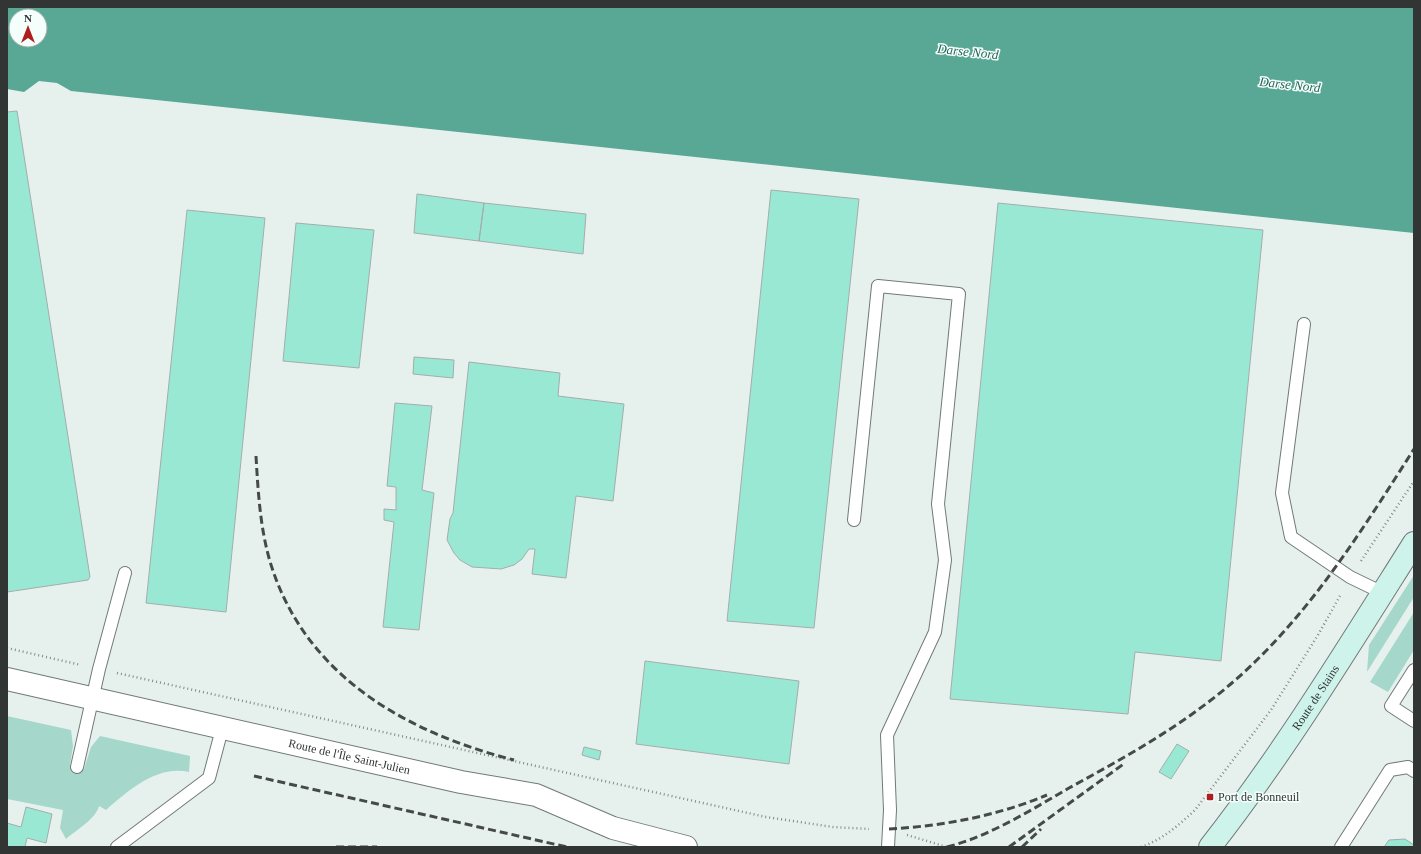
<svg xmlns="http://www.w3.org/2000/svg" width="1421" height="854" font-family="'Times New Roman',serif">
<rect width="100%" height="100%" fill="#e6f1ee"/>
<path fill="#a5d8ca" d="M1414,575v22l-47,75 2,-27z
M1414,612v38l-26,42 -18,-10z
M7,716l64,14 2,16 -3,19 14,4 7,-22 9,-11 90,20 -1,16c-32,-7 -60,18 -83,38l-7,-4c-3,13 -23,24 -33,33l-6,-11 3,-18 -56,-11z"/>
<path fill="#59a795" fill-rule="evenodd" d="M7,7h1407v226l-1343,-142 -14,-8 -18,-2 -15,11 -17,-3zM16,16h24v24h-24z"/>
<path fill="#99e8d4" stroke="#a4adab" d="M17,111l73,466 -2,3 -81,12v-480z
M771,190l88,9 -45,429 -87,-7z
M417,194l67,9 -5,38 -65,-8z
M484,203l102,11 -3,40 -104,-13z
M998,203l265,27 -42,431 -86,-9 -7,62 -178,-15z
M187,210l78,8 -39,394 -80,-9z
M296,223l78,7 -15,138 -76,-7z
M414,357l40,3 -1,18 -40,-4z
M469,362l91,11 -2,23 66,8 -11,97 -37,-5 -10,82 -34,-4 3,-25h-6l-7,10 -8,6 -13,4 -14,-1 -15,-1 -12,-7 -6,-7 -7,-13 3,-21 3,-6z
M395,403l37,3 -10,84 12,3 -15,137 -36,-3 11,-105 -10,-2v-11l12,1v-23l-9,-1z
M645,661l154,20 -10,83 -153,-20z
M1177,744l12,7 -18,28 -12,-7z
M584,747l17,4 -2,9 -17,-5z
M26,807l26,7 -6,29 -19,-5 -2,9h-18v-24l14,4z
M1405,839l9,6v2h-30l5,-7z"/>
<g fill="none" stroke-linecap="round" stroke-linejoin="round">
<g stroke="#717a77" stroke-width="14">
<path id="service" d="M1304,324l-22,169 9,44 59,40 33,16
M854,520l24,-234 81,8 -21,210 7,56 -10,72 -48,103 3,75 -2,37
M1414,670l-23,36 23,15
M77,767l22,-98 26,-96
M117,847l92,-69 13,-49
M1341,847l49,-77 18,-3 6,4"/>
</g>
<g stroke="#717a77" stroke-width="24">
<g id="minor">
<path id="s1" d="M7,679l454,103 75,13 77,33 73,19"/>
</g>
</g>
<g stroke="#717a77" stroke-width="24">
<g id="secondary">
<path id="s2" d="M1210,847c75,-96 139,-201 204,-304"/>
</g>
</g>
<path stroke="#838b89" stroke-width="2.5" stroke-dasharray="1 3" stroke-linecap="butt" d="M1361,561l53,-80
M7,648l74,17
M117,673l649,144 67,10 36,2
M907,835l40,12
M1141,847c21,-7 38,-22 54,-37l76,-100 47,-75 23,-41"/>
<use href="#service" stroke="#fff" stroke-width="12"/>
<use href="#minor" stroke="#fff" stroke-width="22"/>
<use href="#secondary" stroke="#cef3eb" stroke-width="22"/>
<path stroke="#454a49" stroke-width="3" stroke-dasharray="8 4" stroke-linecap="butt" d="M256,456c2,35 4,69 13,102 33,116 135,174 245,202
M254,776l313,71
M889,829c54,-3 108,-13 158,-34
M336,847h41
M947,847c43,-11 84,-37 122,-59 55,-30 109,-60 157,-100 79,-66 133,-153 188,-239
M1009,847l116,-84
M1022,847l19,-18"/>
</g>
<rect fill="#af1e1f" stroke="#f4fefb" stroke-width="1.5" x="1206" y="793" width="8" height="8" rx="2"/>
<g text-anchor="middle" stroke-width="3" stroke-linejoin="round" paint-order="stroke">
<g font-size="12" fill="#313534" stroke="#f4fefb">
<text dy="4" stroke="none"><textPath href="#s2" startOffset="183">Route de Stains</textPath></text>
<text dy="4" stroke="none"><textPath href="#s1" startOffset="351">Route de l'Île Saint-Julien</textPath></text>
</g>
<g font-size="12" fill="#313534" stroke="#f4fefb" text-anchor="start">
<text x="1218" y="801">Port de Bonneuil</text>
</g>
<g font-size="13" font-style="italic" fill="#266457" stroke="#f4fefb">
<text transform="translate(968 51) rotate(6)" y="5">Darse Nord</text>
<text transform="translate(1290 84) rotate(6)" y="5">Darse Nord</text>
</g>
</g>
<rect width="1421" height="854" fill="none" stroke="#313534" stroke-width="16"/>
<g transform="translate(28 28)"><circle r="19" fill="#f4fefb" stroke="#a6aeab"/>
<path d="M0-3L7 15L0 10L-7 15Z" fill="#af1e1f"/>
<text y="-6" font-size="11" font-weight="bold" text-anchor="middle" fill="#313534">N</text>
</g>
</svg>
